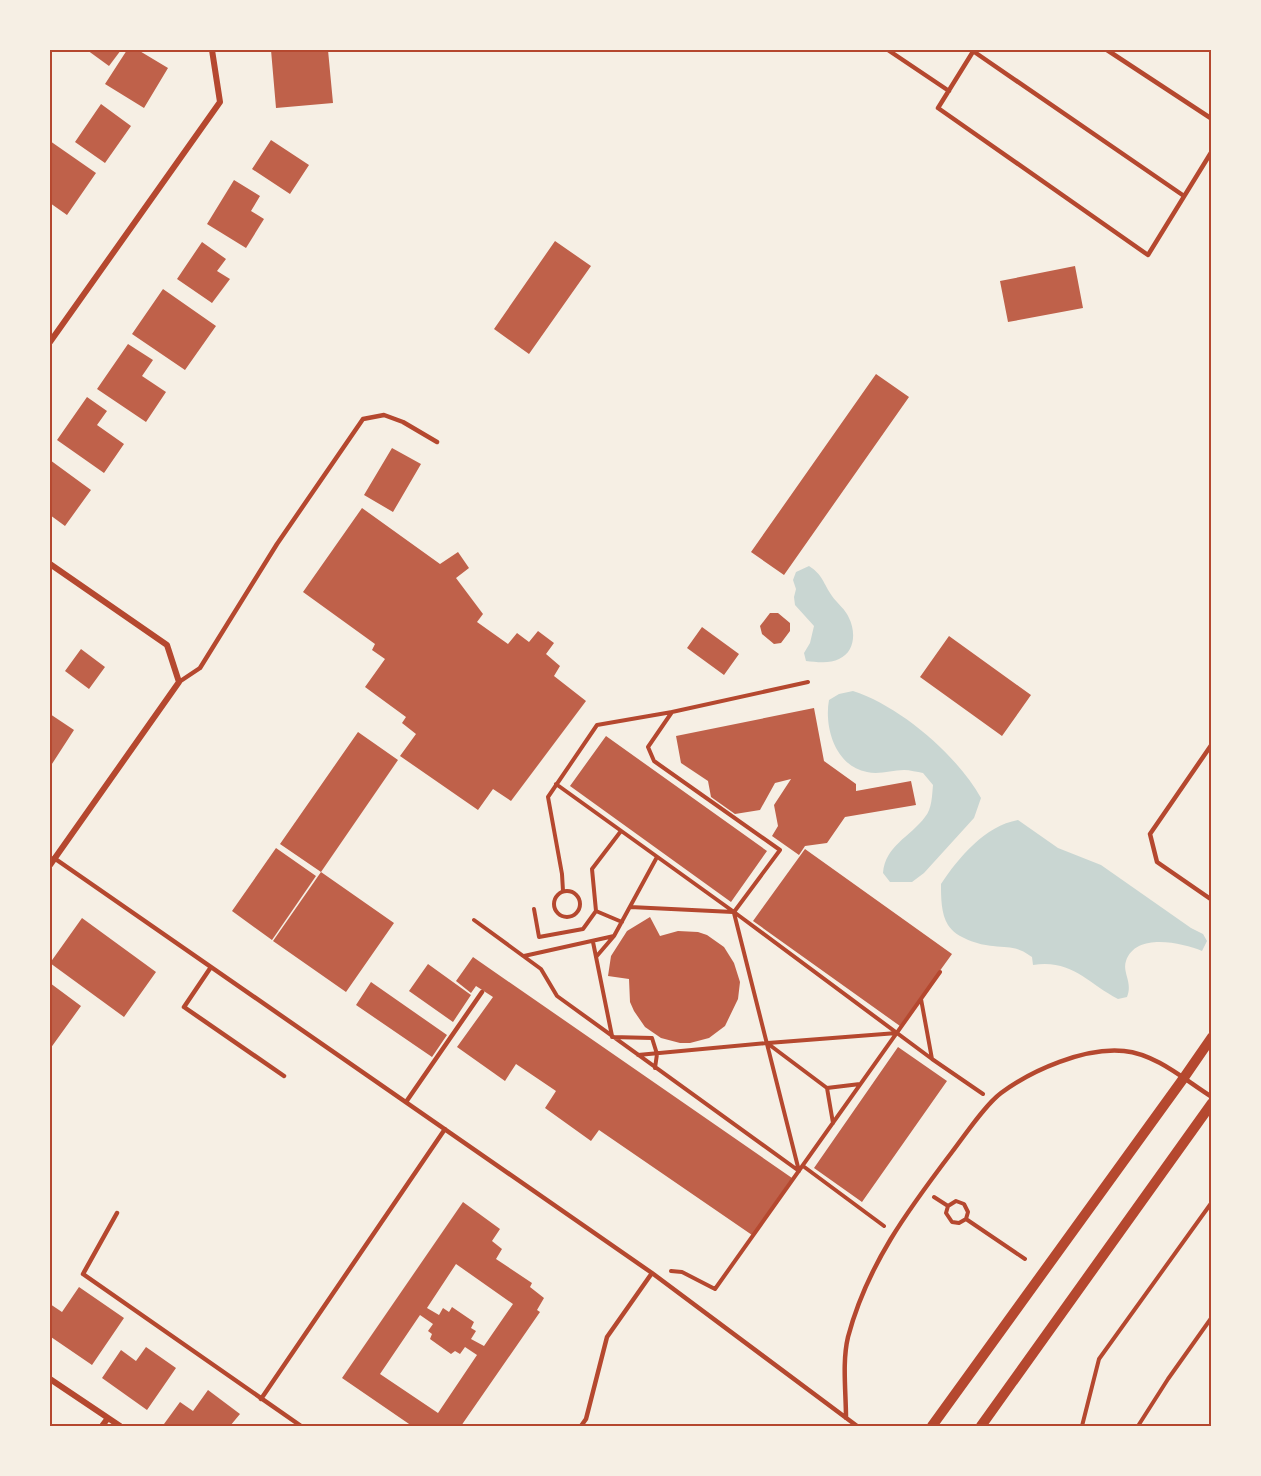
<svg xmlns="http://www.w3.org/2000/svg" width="1261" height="1476" font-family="Karla,sans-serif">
<rect width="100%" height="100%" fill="#f6efe4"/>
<path fill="#c9d6d2" d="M809,566c14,9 14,17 23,30 5,7 14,14 17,22 7,14 6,34 -10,41 -9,5 -23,3 -33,2l-2,-8 6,-10 4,-17 -19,-21 -1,-8 2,-8 -3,-9 3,-8z
M853,691c47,15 104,64 128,107l-7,20 -50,55 -12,9h-22l-7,-9c2,-27 27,-36 42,-56 7,-8 7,-22 8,-32l-10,-12c-6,-1 -13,-3 -19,-3 -12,0 -25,5 -37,2 -32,-6 -43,-45 -38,-72l10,-6z
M1018,820l40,28 43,17 90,63 12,6 4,7 -5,10c-20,-8 -66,-19 -76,10 -4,12 7,21 1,36l-9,2c-31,-16 -46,-40 -85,-34l-1,-8c-15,-11 -21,-9 -39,-11 -14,-1 -37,-8 -45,-21 -7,-11 -7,-28 -7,-41 18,-27 44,-58 77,-64z"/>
<path fill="#bf614a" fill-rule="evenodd" d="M87,50h34l-12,16z
M127,50h11l30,18 -24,40 -39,-24z
M271,50h57l5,53 -57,5z
M101,104l30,22 -26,37 -30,-21z
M271,140l38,25 -19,29 -38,-25z
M50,141l46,32 -29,42 -17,-12z
M234,180l26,16 -9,15 13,8 -18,29 -39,-24z
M555,241l36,25 -62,88 -35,-25z
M202,242l24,17 -9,12 13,8 -18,24 -35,-24z
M1075,266l8,42 -75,14 -8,-41z
M163,289l53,37 -31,44 -53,-36z
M128,344l25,16 -11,16 24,16 -20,30 -49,-33z
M876,374l33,23 -125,178 -33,-23z
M87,397l20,14 -10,14 27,19 -20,29 -47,-33z
M392,448l29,16 -28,48 -29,-17z
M50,460l41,30 -26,36 -15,-11z
M362,508l78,56 18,-12 11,16 -13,10 27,36 -6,8 31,22 9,-11 12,9 9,-11 16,12 -8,11 14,12 -6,10 32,25 -75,100 -18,-12 -15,21 -78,-54 16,-22 -14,-11 4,-6 -41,-30 20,-28 -13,-9 3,-6 -72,-52z
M770,613h8l12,10v8l-9,12 -7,1 -12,-10 -2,-8z
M702,627l37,27 -15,21 -37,-27z
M949,636l82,59 -29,41 -82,-59z
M81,649l24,18 -16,22 -24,-18z
M814,708l10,53 32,23v7l55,-10 5,24 -71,12 -18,26 -22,3 -6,9 -27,-19 6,-10 -4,-21 17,-26 -16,4 -15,27 -25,4 -24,-17 -3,-16 -27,-18 -5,-27z
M50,714l24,16 -24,37z
M358,732l40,28 -77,112 -41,-28z
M606,736l161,115 -36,51 -161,-116z
M276,848l40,28 -44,64 -40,-29z
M805,849l147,105 -52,72 -147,-105z
M321,872l73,51 -48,69 -73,-51z
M650,917l10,19 18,-5 20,1 9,3 17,12 10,16 6,19 -2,17 -13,27 -16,12 -19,5h-10l-19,-5 -16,-11 -11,-16 -4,-9 -1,-23 -21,-3 3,-20 16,-25z
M82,918l74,54 -32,45 -74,-54z
M473,957l319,221 -40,57 -153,-105 -8,11 -46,-33 11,-17 -40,-27 -11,17 -48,-34 36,-50 -17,-11 -5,7 -15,-12z
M428,964l43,31 -18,27 -44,-31z
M371,982l76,53 -15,22 -76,-52z
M50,983l31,23 -31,43z
M898,1047l49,34 -85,121 -48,-34z
M463,1202l37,27 -8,12 10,8 -6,10 36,24 -2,4 14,11 -7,12 3,2 -79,114h-49l-70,-48zM456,1264l57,40 -29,42 -13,-7 5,-8 -5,-3 3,-6 -22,-15 -3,5 -6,-4 -4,7 -12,-7zM420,1315l13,9 -5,7 4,3 -2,5 21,15 4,-3 5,3 5,-7 12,8 -39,58 -58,-39z
M79,1287l45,31 -32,47 -41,-28 -1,2v-35l12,8z
M146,1347l30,21 -29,42 -45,-32 19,-28 15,11z
M208,1390l32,24 -10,12h-62l-4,-2 16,-22 13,9z"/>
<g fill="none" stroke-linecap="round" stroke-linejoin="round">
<path stroke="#b5482f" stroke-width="4" d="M672,712l136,-30
M556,784l178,128 198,147 -11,-60
M621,831l-29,38 4,42 26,11
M563,891l-1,-17 -14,-77 49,-72 75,-13 -24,35 6,14 126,89 -46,62
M554 904a13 13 0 1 1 26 0a13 13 0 1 1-26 0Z
M630,907l103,5
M534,909l5,28 44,-8 13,-18
M734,913l65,258
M474,920l67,49 16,27 242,175
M593,942l19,94
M524,956l90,-20
M596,957l18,-21 43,-79
M612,1037l40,1 5,16 -2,14
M768,1043l129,-10
M638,1055l129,-12 60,45 33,-4
M932,1059l51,35
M827,1088l6,35
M803,1166l81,60
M934,1197l14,9 -2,7 6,9 7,1 7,-4
M948,1206l8,-5 8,3 4,8 -2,7 59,40
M671,1271l11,1 33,17 225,-317
M1082,1426l17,-67 113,-157
M1138,1426l30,-47 44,-62"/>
<path stroke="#b5482f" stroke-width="4.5" d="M888,50l61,41
M974,50l-36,58 210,147 64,-104
M1107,50l105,69
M973,51l211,145
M179,682l21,-14 77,-124 86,-125 21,-4 19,7 34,20
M1212,744l-62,90 7,28 55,38
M54,858l598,415 205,153
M211,967l-27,40 100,69
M406,1102l76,-110
M117,1213l-34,61 218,152
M261,1399l184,-270
M846,1418c0,-26 -4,-56 2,-81 19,-72 60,-127 104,-185 13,-17 33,-47 49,-59 31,-23 84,-46 123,-42 32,3 61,29 88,46
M581,1426l5,-7 21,-82 45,-64"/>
<path stroke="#b5482f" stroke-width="6" d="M50,342l170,-240 -8,-52
M50,564l117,81 12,37 -129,183
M50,1379l70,47
M102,1426l6,-8"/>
<path stroke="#b5482f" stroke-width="10" d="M932,1426l251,-347 29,-42
M981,1426l231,-323"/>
</g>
<rect width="1261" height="1476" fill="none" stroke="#f6efe4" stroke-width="102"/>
<rect x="51" y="51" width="1159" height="1374" fill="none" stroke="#b5482f" stroke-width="2"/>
</svg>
